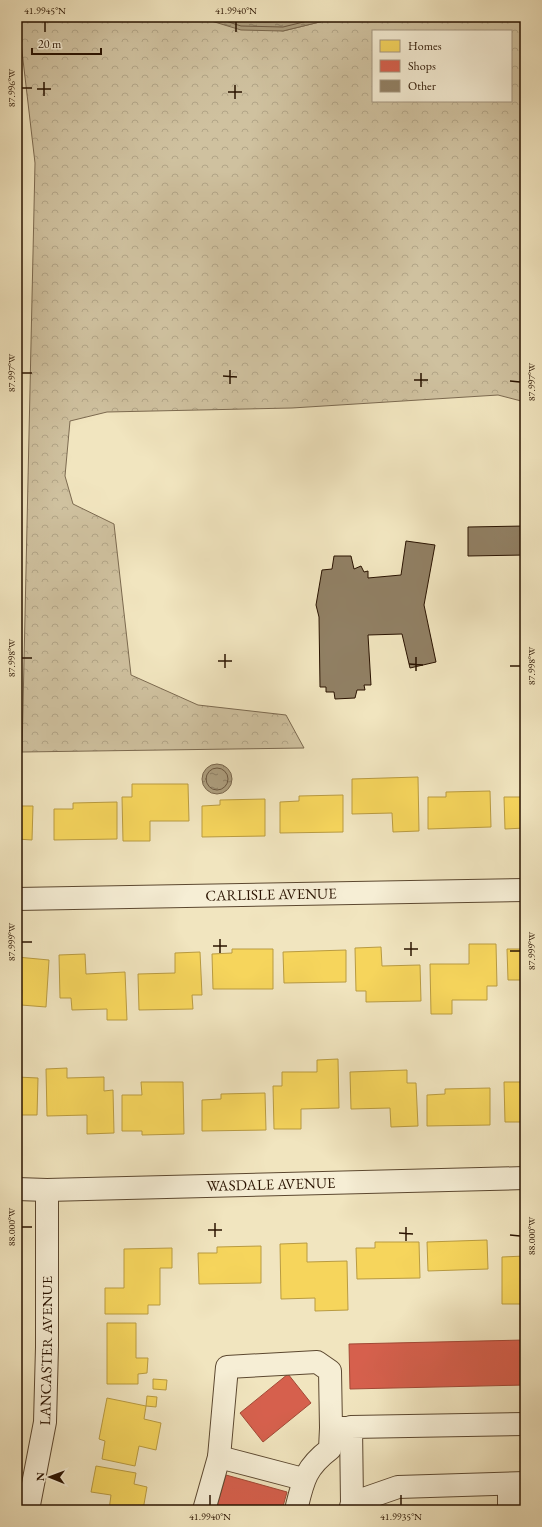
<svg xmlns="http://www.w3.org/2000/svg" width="542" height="1527" font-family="'EB Garamond',serif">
<defs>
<pattern id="forest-crowns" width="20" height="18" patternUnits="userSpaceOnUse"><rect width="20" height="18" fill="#cfc19f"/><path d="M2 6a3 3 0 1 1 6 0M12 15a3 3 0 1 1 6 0" fill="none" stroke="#b2a587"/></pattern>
<pattern id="water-ripples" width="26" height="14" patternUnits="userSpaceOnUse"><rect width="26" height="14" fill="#ad9e7e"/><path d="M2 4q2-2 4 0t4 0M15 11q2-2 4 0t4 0" fill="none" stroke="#8d8065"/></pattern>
</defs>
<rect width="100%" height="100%" fill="#f1e5bf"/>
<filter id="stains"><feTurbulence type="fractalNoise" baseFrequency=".005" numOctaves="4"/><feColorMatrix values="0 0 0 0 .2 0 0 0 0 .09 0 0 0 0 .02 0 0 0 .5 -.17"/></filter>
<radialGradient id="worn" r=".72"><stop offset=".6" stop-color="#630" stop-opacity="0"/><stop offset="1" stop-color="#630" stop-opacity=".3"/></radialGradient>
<path fill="url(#forest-crowns)" stroke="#7c6a50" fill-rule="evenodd" d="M18,17h180l85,14 57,-14h185v385l-27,-7 -206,13 -185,4 -37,9 -5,55 8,28 41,20 17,151 67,30 88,10 18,33 -282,4 13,-589zM373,31h138v70h-138z"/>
<path fill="url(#water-ripples)" stroke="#79664c" d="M198,17h142l-57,14 -42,-1z
M202 779a15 15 0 1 1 30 0a15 15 0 1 1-30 0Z"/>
<path fill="#f6d55c" stroke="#b99b41" d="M418,777l1,54 -26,1 -1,-19 -40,1v-35z
M132,784h56l1,37h-39v20h-27l-1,-44h10z
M490,791l1,36 -63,2v-32h18v-5z
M523,792h2v36l-20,1 -1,-32h19z
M343,795v37l-63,1v-31l19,-1v-5z
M265,799v37l-63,1v-31l18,-1v-5z
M117,802v37l-63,1v-31h19v-6z
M17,806h16l-1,34 -15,-1z
M469,944h27l1,42h-10v14h-35v14h-21l-1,-50h39z
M381,947l1,19 38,-1 1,36 -55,1v-11h-10l-1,-43z
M232,949h41v40h-60l-1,-35 20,-1z
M507,949h18v31h-17z
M346,950v32l-62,1 -1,-31z
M200,952l2,43h-10l1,14 -54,1 -1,-36 37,-1v-20z
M85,954l1,20 39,-2 2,48h-20v-11l-35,1 -1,-12h-11l-1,-43z
M17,957l32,3 -3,47 -25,-2 1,-15h-5z
M338,1059l1,49 -38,1v20h-27l-1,-43h9v-14h35v-12z
M67,1068v10l37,-1v14l9,-1 1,43 -27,1v-19l-40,1 -1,-47z
M407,1070v13h9l2,43 -27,1 -1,-19 -39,1 -1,-37z
M17,1077l21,1 -1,37h-20z
M141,1082h42l1,52 -42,1v-4h-20v-36h20z
M504,1082h21v40h-20z
M490,1088v37l-63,1v-31l18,-1v-5z
M265,1093l1,37 -64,1v-31l19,-1v-5z
M487,1240l1,29 -60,2 -1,-29z
M375,1242h44l1,36 -63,1 -1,-31h19z
M307,1243v19l40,-1 1,49 -33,1v-13l-34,1 -1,-55z
M261,1246v37l-62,1 -1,-31h19v-6z
M172,1248v20h-12v37h-12v9h-43v-26h19v-39z
M525,1256v35h-2v13h-21v-47z
M107,1323h29v35h12l-1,15 -9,1v10h-31z
M153,1379l14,1 -1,10 -13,-1z
M147,1396l10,1 -1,10 -10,-1z
M107,1398l39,8 -2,13 17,4 -5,27 -17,-4 -4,20 -33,-7 3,-18 -6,-2z
M96,1466l40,7 -2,11 13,3 -4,23h-34l2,-15 -20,-3z"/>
<path fill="#d6604d" stroke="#a24936" d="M525,1340v45l-175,4 -1,-45z
M288,1374l23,29 -48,39 -23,-29z
M226,1475l61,17 -5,18h-66z"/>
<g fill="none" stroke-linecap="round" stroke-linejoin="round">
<path stroke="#6c5840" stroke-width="1" d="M213,17l28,9 42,1 41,-10
M230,17c24,7 49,6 73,0
M206 779a11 11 0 1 1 22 0a11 11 0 1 1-22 0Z"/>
</g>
<path fill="#918064" stroke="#2a1301" d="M525,526v29l-57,1v-29z
M406,541l29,4 -11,60 12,57 -26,6 -8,-34 -34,1 3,50h-7l1,5h-8l-2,8 -20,1 -1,-7h-8v-5h-6l-1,-70 -3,-12 6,-35 10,-1 2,-13h17l3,13 7,-3 3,6 4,-1v7l33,-3z"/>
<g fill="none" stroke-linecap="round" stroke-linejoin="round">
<g stroke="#5c4830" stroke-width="24">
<g id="minor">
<path id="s1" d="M17,899l508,-9"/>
<path id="s2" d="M17,1189l30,1 478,-12"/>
<path d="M219,1457l84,22"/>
<path d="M509,1484v26"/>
<path d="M352,1503l-1,-76 174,-3"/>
<path id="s3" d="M28,1510l17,-88 2,-75v-157"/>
<path d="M204,1510l15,-53 8,-90 90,-5 13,9 1,57"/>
<path d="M296,1510c7,-29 9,-42 34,-61l1,-21h15"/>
<path d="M350,1510l2,-7 46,-16 127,-4"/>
</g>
</g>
<use href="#minor" stroke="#f6eed5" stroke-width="22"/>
</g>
<path fill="none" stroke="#2a1301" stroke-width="1.5" d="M45,32v-10M236,32v-10M22,88h10M37,89h14M228,92h14M44,96v-14M235,99v-14M22,373h10M223,376l14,1M414,380h14M510,381l10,1M230,384v-14M421,387v-14M22,658h10M218,661h14M409,664l14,1M510,666h10M225,668v-14M416,671v-14M22,942h10M213,946h14M404,949h14M510,951h10M220,953v-14M411,956v-14M22,1227h10M208,1230h14M399,1233l14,1M510,1235l10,1M215,1237v-14M406,1241v-14M210,1505v-10M401,1505v-10"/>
<g text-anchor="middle" stroke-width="4" stroke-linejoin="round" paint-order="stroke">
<g font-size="15" fill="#2a1301" stroke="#f6eed5">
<text dy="5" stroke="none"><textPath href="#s1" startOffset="254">CARLISLE AVENUE</textPath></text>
<text dy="5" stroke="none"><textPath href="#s2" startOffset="254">WASDALE AVENUE</textPath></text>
<text dy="5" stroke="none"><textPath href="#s3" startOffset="161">LANCASTER AVENUE</textPath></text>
</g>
</g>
<rect width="542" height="1527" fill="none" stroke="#f1e5bf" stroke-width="44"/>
<rect x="372" y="30" width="140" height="72" fill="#f6eed5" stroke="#a49680"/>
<rect x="380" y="40" width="20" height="12" fill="#f6d55c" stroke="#a49680"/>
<text x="408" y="50" font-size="12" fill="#2a1301">Homes</text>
<rect x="380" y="60" width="20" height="12" fill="#d6604d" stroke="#a49680"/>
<text x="408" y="70" font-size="12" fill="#2a1301">Shops</text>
<rect x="380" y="80" width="20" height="12" fill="#918064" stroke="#a49680"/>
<text x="408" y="90" font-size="12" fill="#2a1301">Other</text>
<g transform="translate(50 1477) rotate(271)" stroke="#f6eed5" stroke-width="3" paint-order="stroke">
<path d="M0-3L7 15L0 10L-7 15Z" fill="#2a1301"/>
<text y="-6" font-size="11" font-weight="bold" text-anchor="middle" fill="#2a1301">N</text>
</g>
<path d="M32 48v6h69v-6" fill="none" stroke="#2a1301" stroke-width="2"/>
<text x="38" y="48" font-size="12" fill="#2a1301" stroke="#f6eed5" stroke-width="3" paint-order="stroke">20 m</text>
<rect x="22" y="22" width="498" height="1483" fill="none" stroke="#2a1301" stroke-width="1.5"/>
<g font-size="10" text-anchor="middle" fill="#2a1301">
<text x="45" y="14">41.9945°N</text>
<text x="236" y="14">41.9940°N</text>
<text transform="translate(11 88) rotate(-90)" y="4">87.996°W</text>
<text transform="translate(11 373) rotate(-90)" y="4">87.997°W</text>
<text transform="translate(531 382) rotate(-90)" y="4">87.997°W</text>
<text transform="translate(11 658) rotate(-90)" y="4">87.998°W</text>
<text transform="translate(531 666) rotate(-90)" y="4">87.998°W</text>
<text transform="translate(11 942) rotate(-90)" y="4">87.999°W</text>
<text transform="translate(531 951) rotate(-90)" y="4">87.999°W</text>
<text transform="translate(11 1227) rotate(-90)" y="4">88.000°W</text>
<text transform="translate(531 1236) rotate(-90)" y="4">88.000°W</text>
<text x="210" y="1520">41.9940°N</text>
<text x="401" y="1520">41.9935°N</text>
</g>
<rect width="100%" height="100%" filter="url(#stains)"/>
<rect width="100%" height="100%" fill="url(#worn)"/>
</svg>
